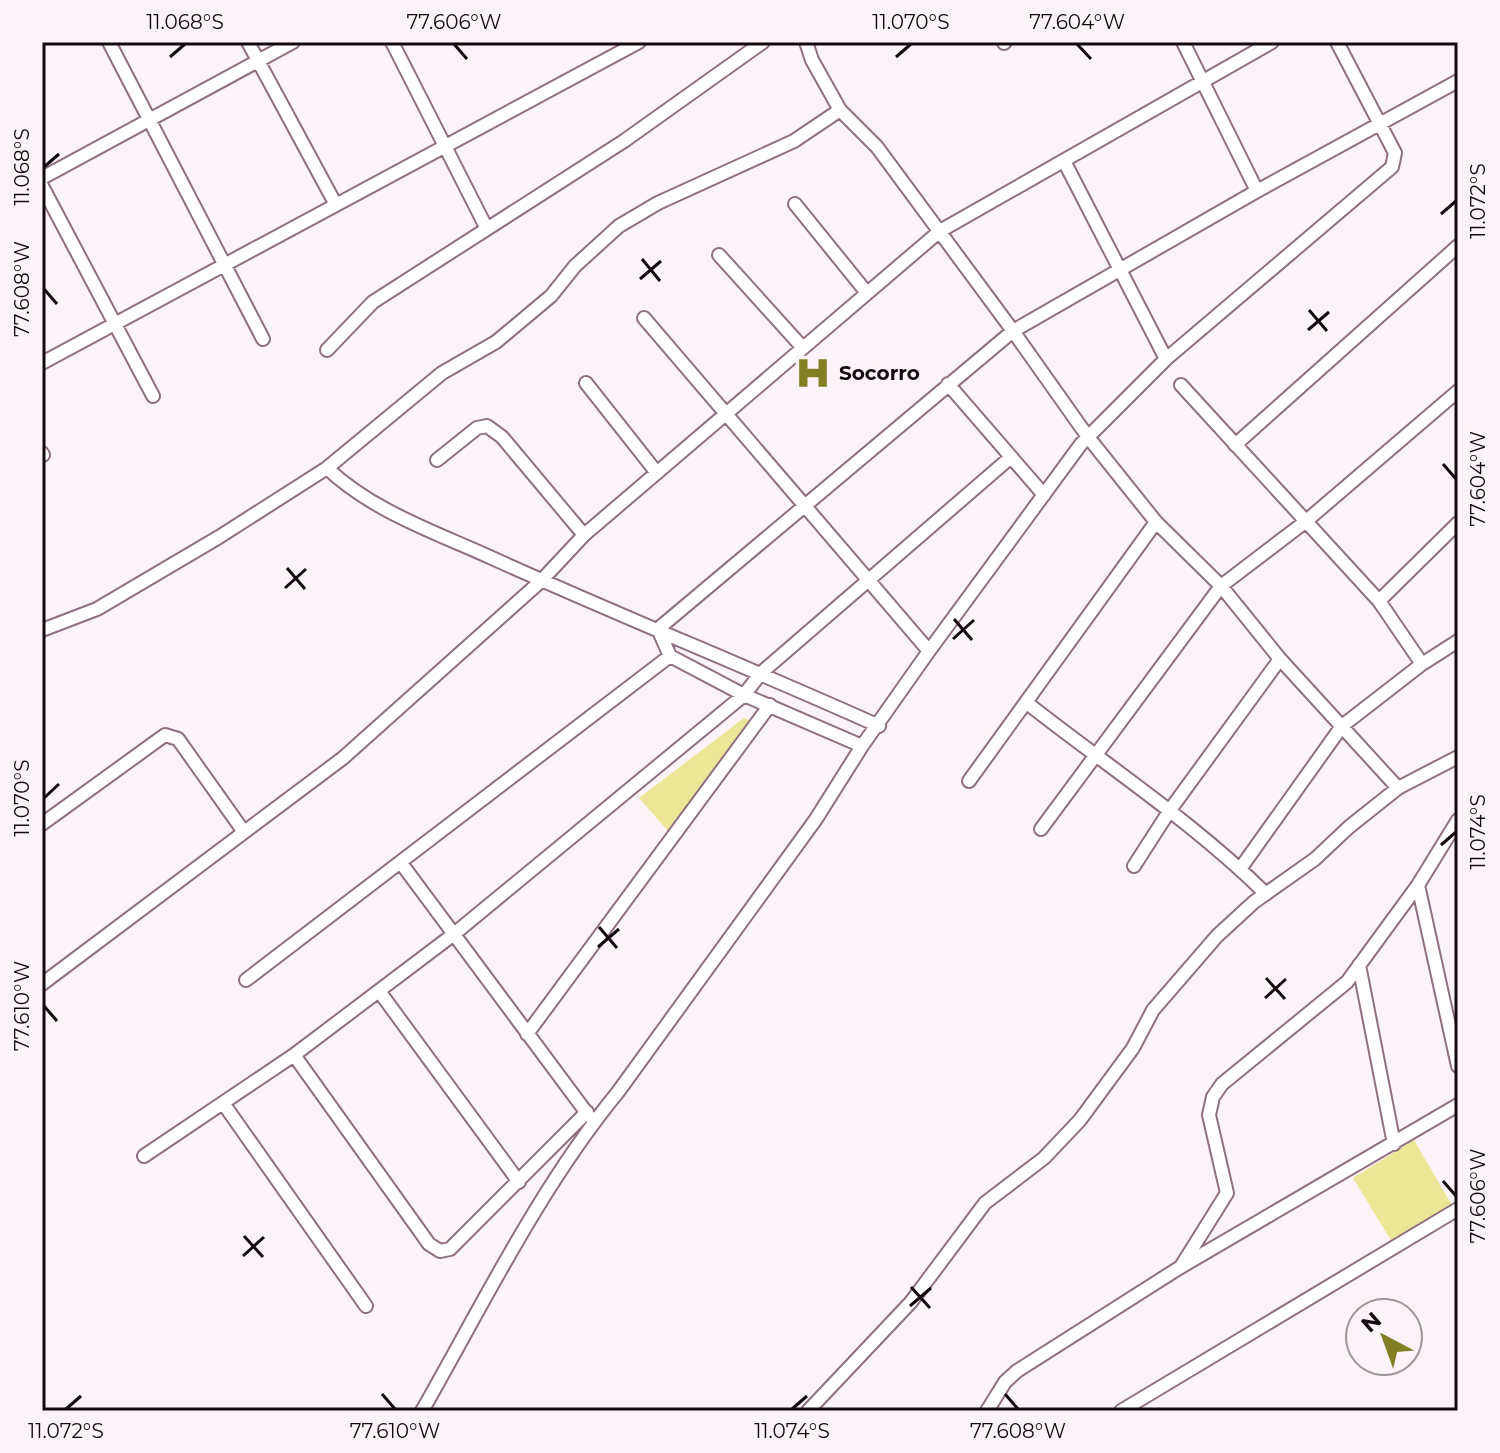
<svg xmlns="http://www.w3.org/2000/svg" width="1500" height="1453" font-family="Montserrat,sans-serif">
<rect width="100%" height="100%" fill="#fbf3f7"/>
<path fill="#ece797" d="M744,718l9,4 -77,118 -37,-42z
M1414,1140l39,67 -61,35 -39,-64z"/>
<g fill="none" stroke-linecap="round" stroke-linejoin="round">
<g stroke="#916f82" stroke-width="16">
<path id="street" d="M109,42l154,297
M248,42l88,163
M392,42l95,187
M806,42l6,18 28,50 37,37 136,184 75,106 68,85 65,64 59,73 118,129
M1183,42l74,149
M1004,43l1,-1
M1064,161l102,198
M42,178l251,-136
M42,186l111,210
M795,204l72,89
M719,255l84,93
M644,318l285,333
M327,350l46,-48 251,-161 139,-99
M42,363l597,-321
M586,383l71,90
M948,384l96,111
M1181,385l198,216 43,63
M1235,445l223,-199
M42,453l1,2
M437,460l40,-32 10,-2 15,11 82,98
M327,468c45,43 108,64 165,90 128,58 258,110 387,168
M1379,601l79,-78
M658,629l355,-298 244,-140 201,-110
M658,629l12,27 74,39 17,-22 250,-216
M42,630l55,-21 122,-72 108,-69 115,-95 54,-31 55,-46 24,-30 44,-40 39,-23 136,-62 46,-31
M1027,703c80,63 166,119 239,191
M969,781l187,-259
M42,824l123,-89 13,4 66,93
M1041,829l180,-243 84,-64 153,-131
M401,863l188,253
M1134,866l36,-56 110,-151
M1240,869l102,-143 80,-62 36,-23
M1418,885l40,181
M1359,965l35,179
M246,980l424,-324
M42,984l301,-226 198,-177 43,-46 356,-304 332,-189
M379,991l140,191
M527,1034l243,-329
M294,1055l135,189 11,7 10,-2 137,-137
M223,1103l143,203
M144,1156l150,-101 160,-121 290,-239 118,51
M1182,1265l45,-72 -18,-78 4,-18 9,-13 125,-102 71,-97 40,-65
M422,1411c61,-107 118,-224 196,-319l198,-273 46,-73 67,-95 152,-207 85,-85 226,-192 3,-14 -58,-111
M808,1411l103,-109 74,-99 59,-45 36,-38 53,-72 20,-38 64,-74 37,-34 61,-43 34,-32 49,-39 60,-31
M987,1411l18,-29 12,-11 162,-103 279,-163
M1121,1411l337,-202"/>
</g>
<use href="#street" stroke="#fff" stroke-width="12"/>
</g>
<path fill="none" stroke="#150910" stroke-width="3" d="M454,44l13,15M1077,44l14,15M170,57l15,-13M896,57l15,-13M44,167l15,-13M1441,214l15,-13M642,259l18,22M640,279l21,-18M44,289l13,15M1309,310l18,21M1308,330l21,-18M1443,464l13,15M287,568l18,21M285,588l21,-19M954,619l18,21M953,639l21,-19M44,798l15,-14M1441,845l15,-13M599,927l18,21M598,947l21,-18M1266,978l19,21M1265,998l21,-19M44,1006l13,15M1443,1181l13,15M244,1236l19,21M243,1256l21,-19M911,1287l19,21M910,1306l21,-18M382,1394l13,15M1005,1394l13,15M66,1409l15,-13M792,1409l15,-13"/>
<defs>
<g id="hospital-bare" transform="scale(2.76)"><path d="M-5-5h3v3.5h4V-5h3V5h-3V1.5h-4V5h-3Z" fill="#837d23" stroke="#fbf3f7" stroke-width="2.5" paint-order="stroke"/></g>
</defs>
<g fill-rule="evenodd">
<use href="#hospital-bare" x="813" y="373"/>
</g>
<g text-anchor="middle" stroke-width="7" stroke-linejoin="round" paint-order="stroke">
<g font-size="20" font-weight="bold" fill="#150910" stroke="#fbf3f7" text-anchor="start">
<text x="839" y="380">Socorro</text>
</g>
</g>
<rect width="1500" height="1453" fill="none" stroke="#fbf3f7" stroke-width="88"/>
<g transform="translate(1384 1337) rotate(319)"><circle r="38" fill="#fbf3f7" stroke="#9f959b" stroke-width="2"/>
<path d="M0-6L14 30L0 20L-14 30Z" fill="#837d23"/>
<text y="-12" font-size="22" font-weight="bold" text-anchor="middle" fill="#150910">N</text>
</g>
<rect x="44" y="44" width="1412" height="1365" fill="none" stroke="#150910" stroke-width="3"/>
<g font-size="20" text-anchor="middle" fill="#150910">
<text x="185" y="29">11.068°S</text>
<text x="454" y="29">77.606°W</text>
<text x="911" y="29">11.070°S</text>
<text x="1077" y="29">77.604°W</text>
<text transform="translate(22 167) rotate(-90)" y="7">11.068°S</text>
<text transform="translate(1478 201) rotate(-90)" y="7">11.072°S</text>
<text transform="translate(22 289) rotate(-90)" y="7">77.608°W</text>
<text transform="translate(1478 479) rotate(-90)" y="7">77.604°W</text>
<text transform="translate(22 798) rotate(-90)" y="7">11.070°S</text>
<text transform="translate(1478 832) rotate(-90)" y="7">11.074°S</text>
<text transform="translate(22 1006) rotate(-90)" y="7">77.610°W</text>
<text transform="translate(1478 1196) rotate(-90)" y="7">77.606°W</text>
<text x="66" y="1438">11.072°S</text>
<text x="395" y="1438">77.610°W</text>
<text x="792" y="1438">11.074°S</text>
<text x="1018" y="1438">77.608°W</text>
</g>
</svg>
